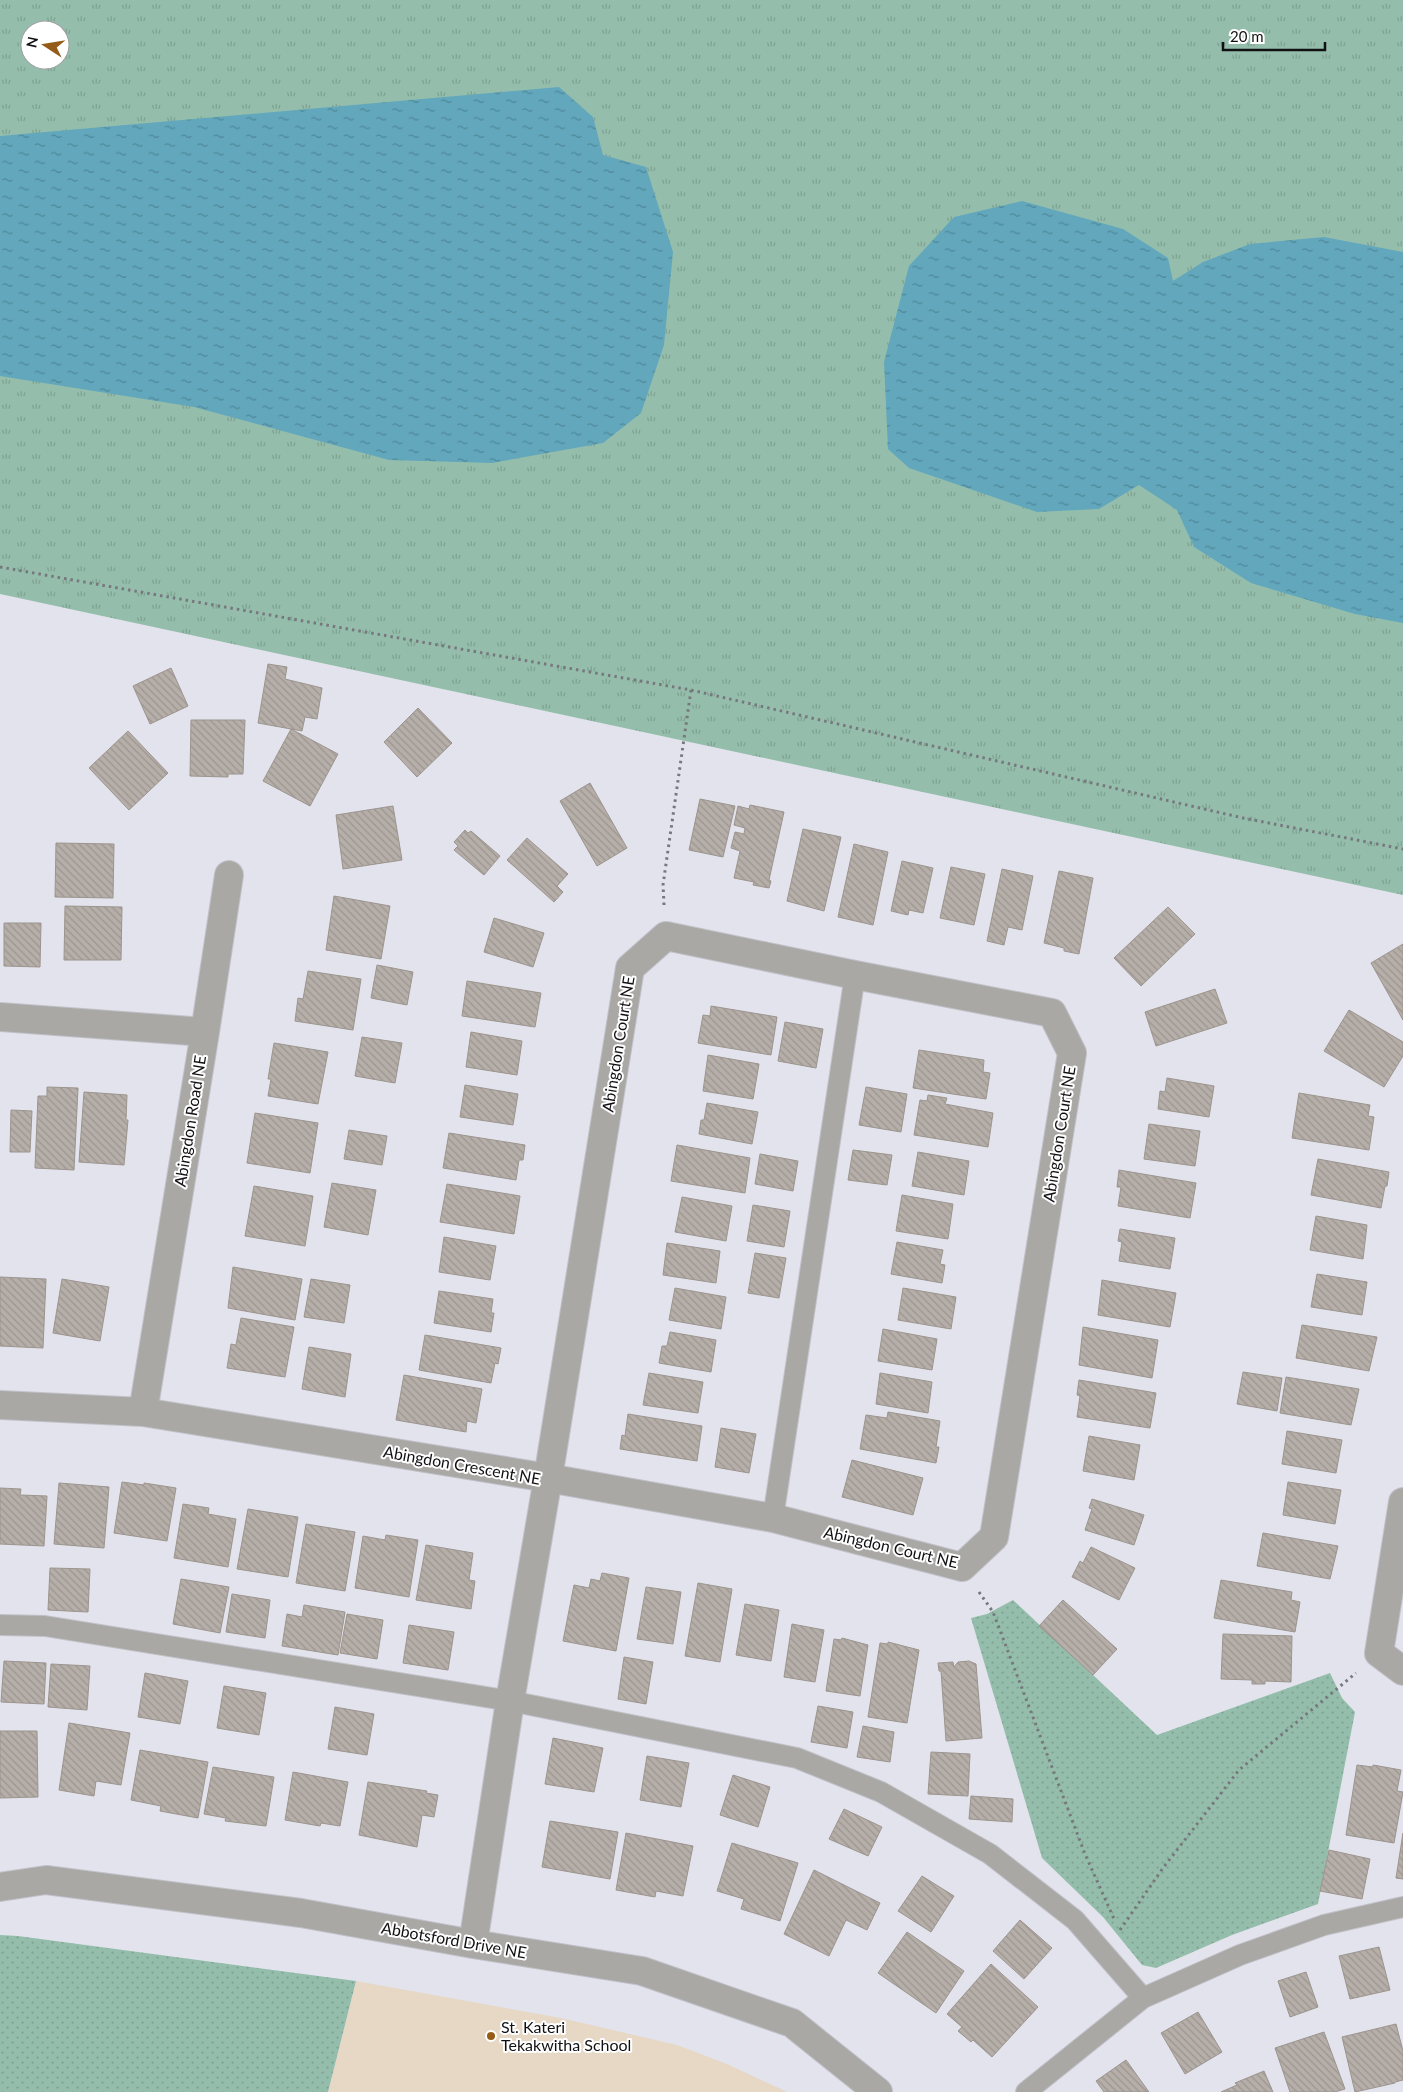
<svg xmlns="http://www.w3.org/2000/svg" width="1403" height="2092" font-family="Lato,sans-serif">
<defs>
<pattern id="grass-tufts" width="24" height="20" patternUnits="userSpaceOnUse" patternTransform="scale(1.25)"><rect width="24" height="20" fill="#94beab"/><path d="M3 7l-1-3M5 7V3M7 7l1-3M15 17l-1-3M17 17v-4M19 17l1-3" fill="none" stroke="#7fa292"/></pattern>
<pattern id="park-dots" width="8" height="8" patternUnits="userSpaceOnUse" patternTransform="scale(1.25)"><rect width="8" height="8" fill="#94beab"/><path d="M2 2h.1M6 6h.1" fill="none" stroke="#7fa292" stroke-width="1.8" stroke-linecap="round"/></pattern>
<pattern id="water-ripples" width="26" height="14" patternUnits="userSpaceOnUse" patternTransform="scale(1.25)"><rect width="26" height="14" fill="#62a7bc"/><path d="M2 4q2-2 4 0t4 0M15 11q2-2 4 0t4 0" fill="none" stroke="#4f8798"/></pattern>
<pattern id="building-back-hatch" width="6" height="6" patternUnits="userSpaceOnUse" patternTransform="scale(1.25)"><rect width="6" height="6" fill="#b6aea8"/><path d="M-1 5l2 2M0 0l6 6M5-1l2 2" fill="none" stroke="#9b9590"/></pattern>
</defs>
<rect width="100%" height="100%" fill="#e2e3ec"/>
<path fill="#e6d8c5" d="M356,1981l205,37 116,27 50,19 60,28h-459z"/>
<path fill="url(#grass-tufts)" fill-rule="evenodd" d="M0,0h1403v895l-1403,-301zM30,30h30v30h-30z"/>
<path fill="url(#park-dots)" d="M1013,1600l144,135 173,-62 12,25 13,14 -37,192 -86,31 -76,33 -14,-3 -39,-48 -61,-59 -71,-240 16,-4z
M0,1935l18,1 338,45 -28,111h-328z"/>
<path fill="url(#water-ripples)" d="M559,87l34,30 10,38 43,12 27,85 -9,93 -23,68 -38,30 -111,20 -103,-3 -195,-53 -194,-31v-240z
M1022,201l101,28 45,29 5,23 30,-19 47,-18 74,-7 79,15v371l-48,-9 -104,-31 -57,-36 -17,-37 -38,-25 -40,24 -62,3 -128,-44 -21,-19 -4,-87 25,-96 45,-49z"/>
<path fill="url(#building-back-hatch)" stroke="#9c948e" d="M268,664l19,3 -2,12 37,9 -5,31 -12,-2 -3,14 -44,-8z
M171,668l17,38 -38,18 -17,-38z
M418,708l34,35 -35,34 -33,-35z
M191,720h54l-2,54h-15v3l-38,-1z
M291,729l47,25 -28,52 -47,-25z
M128,731l40,42 -39,37 -40,-42z
M590,783l37,65 -30,18 -37,-65z
M700,799l35,7 -12,51 -34,-7z
M750,805l34,7 -15,68 2,1 -2,7 -16,-3 1,-3 -20,-4 6,-27 -9,-3 4,-16 9,2 1,-6 -11,-3 4,-19 11,3z
M393,806l9,54 -59,9 -7,-54z
M803,829l38,8 -17,74 -37,-10z
M465,830l3,3 3,-2 29,25 -16,19 -30,-25 4,-4 -4,-4z
M527,838l41,36 -11,12 6,6 -9,10 -47,-42z
M56,843l58,1 -1,54 -58,-1z
M854,844l34,8 -15,73 -35,-8z
M902,861l31,7 -10,45 -14,-3 -1,5 -17,-4z
M951,867l34,7 -11,51 -34,-7z
M1002,869l31,7 -11,54 -14,-3 -4,18 -17,-4z
M1059,871l34,7 -14,76 -15,-3v-3l-20,-5z
M334,896l56,10 -9,53 -55,-9z
M65,906l57,1 -1,53h-57z
M1168,907l27,27 -54,52 -27,-28z
M494,918l50,15 -11,34 -49,-15z
M4,923h37l-1,44 -36,-1z
M1403,944v76l-32,-57z
M377,965l36,7 -6,33 -36,-7z
M308,971l53,8 -8,51 -58,-9 3,-23 5,1z
M467,981l74,12 -6,34 -73,-11z
M1215,989l12,34 -71,23 -11,-34z
M711,1006l66,11 -6,38 -73,-12 5,-28 7,1z
M1349,1010l54,32v14l-19,31 -60,-36z
M785,1022l38,7 -7,39 -38,-7z
M471,1032l51,9 -5,34 -51,-8z
M362,1037l40,6 -7,40 -40,-7z
M274,1043l54,9 -10,52 -50,-8 3,-17h-3z
M919,1050l65,10 -1,12 7,1 -4,26 -73,-11z
M708,1055l51,9 -6,35 -50,-8z
M1167,1078l47,8 -5,31 -51,-8 2,-18 5,1z
M465,1085l53,9 -5,31 -53,-8z
M47,1087l31,1 -4,82 -39,-2 3,-72h9z
M866,1087l41,7 -6,38 -42,-7z
M84,1092l43,3 -1,25h2l-4,45 -45,-3z
M1299,1093l71,12 -2,11 6,1 -5,33 -77,-12z
M928,1095l19,3 -2,6 48,9 -5,34 -74,-12 6,-35 7,1z
M707,1103l51,9 -6,32 -53,-10 2,-14h3z
M11,1110l21,1 -2,41h-20z
M255,1113l63,10 -8,50 -63,-10z
M1149,1124l51,7 -5,35 -51,-7z
M349,1130l38,6 -5,29 -38,-6z
M449,1133l76,12 -2,15h-4l-3,20 -73,-12z
M677,1145l73,13 -5,35 -74,-12z
M853,1150l39,5 -5,30 -39,-5z
M918,1152l51,9 -5,34 -52,-9z
M760,1154l38,7 -5,30 -38,-7z
M1318,1159l71,13 -2,14h-2l-4,22 -70,-13z
M1119,1170l77,13 -6,35 -72,-12 3,-19h-4z
M332,1183l44,7 -8,45 -44,-8z
M447,1184l73,12 -6,38 -74,-12z
M254,1186l59,10 -8,50 -60,-10z
M902,1195l51,9 -5,35 -52,-8z
M682,1197l50,9 -6,35 -51,-9z
M753,1205l37,6 -6,36 -37,-6z
M1316,1216l51,9 -4,34 -53,-9z
M1120,1229l55,9 -5,31 -51,-8 3,-19 -4,-1z
M444,1237l52,9 -6,34 -51,-8z
M897,1242l46,8 -3,14 5,1 -3,18 -51,-9z
M667,1243l53,8 -4,32 -53,-8z
M755,1253l31,5 -7,40 -31,-5z
M233,1267l69,12 -7,41 -67,-12z
M1317,1274l50,8 -5,33 -51,-8z
M0,1277l46,2 -3,69 -43,-2z
M62,1279l47,8 -9,54 -47,-8z
M311,1279l39,6 -6,38 -40,-6z
M1102,1280l74,13 -6,34 -72,-12z
M675,1288l51,9 -5,32 -52,-9z
M903,1288l53,9 -5,32 -53,-9z
M439,1291l54,8 -2,14h3l-3,19 -57,-9z
M241,1318l53,9 -9,50 -58,-9 4,-24 5,1z
M1302,1325l75,12 -8,34 -73,-13z
M1083,1327l75,13 -6,38 -73,-13z
M883,1329l54,10 -5,31 -54,-9z
M670,1332l46,8 -5,32 -52,-9 3,-17h5z
M425,1335l76,13 -3,16 -3,-1 -4,20 -72,-13z
M309,1347l42,7 -6,43 -43,-8z
M1243,1372l39,6 -5,33 -40,-7z
M649,1373l54,9 -5,31 -55,-8z
M880,1373l52,9 -4,31 -52,-9z
M404,1375l78,14 -6,34 -9,-2 -1,11 -70,-12z
M1286,1377l73,12 -8,36 -71,-12z
M1079,1380l77,13 -6,35 -73,-11 3,-21 -3,-1z
M888,1412l52,9 -4,26h3l-3,16 -76,-14 6,-34 21,3z
M628,1414l74,12 -5,35 -77,-12 2,-14 3,1z
M721,1428l35,6 -7,39 -34,-6z
M1287,1431l55,9 -6,33 -54,-9z
M1089,1436l51,9 -6,35 -51,-9z
M852,1460l71,18 -10,37 -71,-18z
M122,1482l22,3v-2l32,5 -9,53 -53,-8z
M1288,1482l53,8 -6,34 -52,-9z
M59,1483l50,4 -5,61 -50,-4z
M0,1488l21,1 -1,6 27,1 -3,50 -44,-2z
M1092,1499l52,16 -10,30 -49,-15 7,-21 -3,-1z
M183,1504l26,4 -1,6 28,5 -8,48 -54,-9z
M248,1509l50,8 -10,60 -51,-8z
M306,1524l49,8 -10,59 -49,-8z
M1263,1533l75,13 -8,33 -73,-13z
M386,1535l32,5 -9,57 -54,-9 8,-52 22,4z
M426,1545l47,8 -4,27 6,1 -4,28 -55,-9z
M1091,1547l44,21 -16,32 -47,-23 8,-16 3,2z
M50,1568l40,1 -2,43 -40,-2z
M602,1573l27,5 -13,73 -53,-10 11,-56 15,3 2,-9 9,2z
M181,1579l48,8 -9,46 -47,-9z
M1221,1580l71,12 -1,8 9,2 -5,30 -81,-14z
M698,1583l34,6 -12,73 -35,-6z
M646,1587l35,5 -8,52 -36,-5z
M232,1594l38,6 -5,38 -39,-6z
M1063,1600l54,49 -24,26 -54,-49z
M745,1604l34,6 -8,51 -35,-6z
M304,1605l41,7 -7,43 -56,-9 5,-32 15,3z
M347,1614l36,6 -6,39 -37,-6z
M792,1624l32,6 -9,52 -31,-5z
M409,1625l45,7 -6,38 -45,-7z
M1223,1634l69,2 -1,46 -26,-1v3h-13v-4l-31,-1z
M842,1638l26,7 -8,51 -34,-5 8,-52 7,1z
M888,1642l31,8 -12,73 -39,-6 12,-74 8,1z
M624,1657l29,5 -7,42 -28,-5z
M4,1661l42,2 -2,41 -43,-2z
M969,1661l7,3 6,74 -36,3 -5,-70h-2l-1,-8 15,-1 1,5 4,-5z
M51,1664l39,2 -3,44 -39,-3z
M145,1673l43,8 -8,43 -42,-7z
M224,1686l42,7 -7,42 -42,-7z
M818,1706l35,6 -6,36 -36,-6z
M335,1707l39,7 -7,41 -39,-6z
M69,1723l61,10 -9,52 -25,-4 -2,15 -35,-6z
M863,1726l31,6 -4,30 -33,-5z
M0,1731h37l1,66 -38,1z
M553,1738l50,10 -9,44 -49,-8z
M140,1750l68,12 -10,56 -38,-7 1,-5 -30,-6z
M931,1752l39,2 -2,42 -40,-2z
M647,1756l42,7 -8,44 -41,-7z
M1357,1765l16,2v-2l28,5 -4,21 6,1 -9,51 -48,-8z
M213,1767l61,10 -8,49 -41,-5 1,-3 -22,-4z
M293,1772l55,10 -8,44 -19,-3 -1,3 -35,-6z
M733,1775l37,12 -12,40 -38,-12z
M368,1782l59,9 -1,2 12,2 -4,22 -12,-2 -5,32 -58,-12z
M971,1796l42,3 -1,23 -43,-3z
M844,1809l38,18 -14,29 -39,-17z
M550,1821l68,11 -8,47 -68,-12z
M626,1833l67,13 -10,50 -27,-5 -1,6 -39,-7z
M1403,1833v46l-7,-1z
M732,1843l66,20 -18,58 -39,-12 3,-10 -27,-8z
M1329,1850l41,9 -8,40 -42,-8z
M814,1870l66,33 -13,27 -21,-10 -17,36 -45,-22z
M922,1876l32,20 -23,36 -33,-21z
M1020,1920l32,28 -28,31 -31,-28z
M907,1932l57,39 -28,42 -58,-40z
M1379,1947l11,43 -40,9 -11,-43z
M991,1964l47,43 -46,50 -19,-17 -2,2 -13,-11 4,-4 -15,-13z
M1306,1972l12,35 -28,10 -12,-36z
M1198,2012l24,40 -37,22 -24,-41z
M1396,2024l7,27v29l-8,2v1l-40,9 -13,-55z
M1324,2032l21,57 -10,3h-45l-15,-44z
M1126,2060l23,32h-45l-8,-11z
M1264,2071l9,21h-52l16,-7 -2,-2z"/>
<g fill="none" stroke-linecap="round" stroke-linejoin="round">
<g stroke="#c1c1c9" stroke-width="22">
<path id="service" d="M773,1518l82,-543
M0,1625l45,1 465,75 287,57 84,34 109,62 85,66 68,78 97,-43 84,-30 79,-18
M1026,2092l117,-94"/>
</g>
<g stroke="#c1c1c9" stroke-width="30">
<path id="minor" d="M666,936l189,39 197,38 20,40 -78,484 -32,30 -189,-49 -225,-40 82,-510z
M0,1017l205,15 -62,380
M205,1032l24,-157
M0,1405l143,7 405,66 -38,223 -37,243
M1403,1502l-24,151 24,18
M0,1887l46,-7 255,33 172,31 169,27 150,52 86,69"/>
</g>
<path stroke="#77787e" stroke-width="3" stroke-dasharray="2.5 4" stroke-linecap="butt" d="M0,567l691,123 552,128 160,31
M664,905l-1,-20 28,-195
M979,1592l14,20 92,242 30,67
M1120,1930l43,-62 76,-98 117,-97"/>
<use href="#service" stroke="#aaa8a5" stroke-width="20"/>
<use href="#minor" stroke="#aaa8a5" stroke-width="28"/>
</g>
<circle fill="#945c16" stroke="#fff" stroke-width="2" cx="491" cy="2036" r="5"/>
<g text-anchor="middle" stroke-width="4" stroke-linejoin="round" paint-order="stroke">
<g font-size="16" fill="#111114" stroke="#fff">
<text transform="translate(618 1044) rotate(-81)" y="6">Abingdon Court NE</text>
<text transform="translate(190 1121) rotate(-81)" y="6">Abingdon Road NE</text>
<text transform="translate(1059 1134) rotate(-81)" y="6">Abingdon Court NE</text>
<text transform="translate(462 1465) rotate(10)" y="6">Abingdon Crescent NE</text>
<text transform="translate(891 1547) rotate(13)" y="6">Abingdon Court NE</text>
<text transform="translate(454 1940) rotate(10)" y="6">Abbotsford Drive NE</text>
</g>
<g font-size="16" fill="#111114" stroke="#fff" text-anchor="start">
<text x="501" y="2033">St. Kateri<tspan x="501" dy="18">Tekakwitha School</tspan></text>
</g>
</g>
<g transform="translate(45 45) rotate(282)"><circle r="24" fill="#ffffff" stroke="#a0a0a1"/>
<path d="M0-4L9 19L0 12L-9 19Z" fill="#945c16"/>
<text y="-8" font-size="14" font-weight="bold" text-anchor="middle" fill="#111114">N</text>
</g>
<path d="M1223 42v8h102v-8" fill="none" stroke="#111114" stroke-width="2.5"/>
<text x="1230" y="42" font-size="15" fill="#111114" stroke="#ffffff" stroke-width="4" paint-order="stroke">20 m</text>
</svg>
